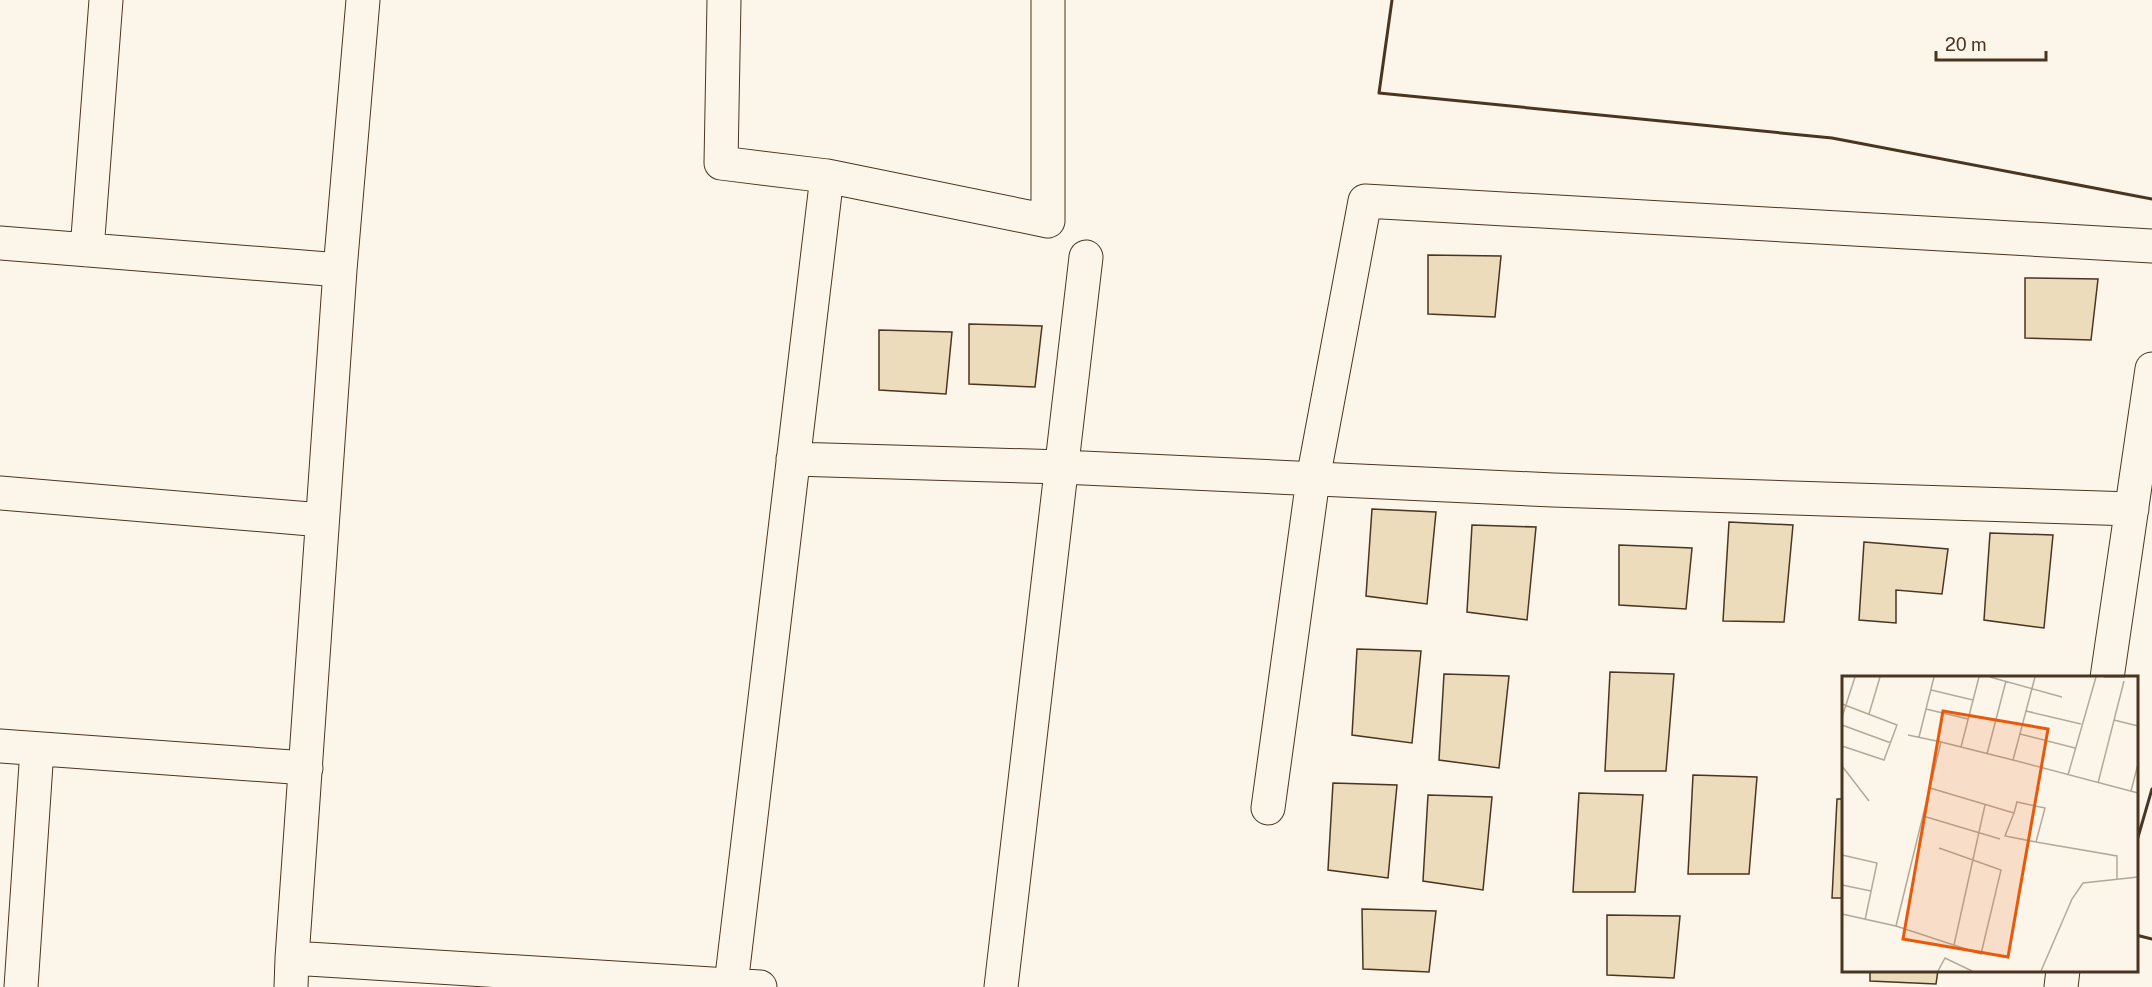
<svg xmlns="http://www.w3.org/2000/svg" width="2152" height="987" font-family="'Public Sans',sans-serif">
<rect width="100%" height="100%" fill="#fbf6e9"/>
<path fill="#ecdcbc" stroke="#4a3520" stroke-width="1.5" d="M1428,255l73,1 -6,61 -67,-3z
M2025,278l73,1 -7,61 -66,-2z
M969,324l73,2 -7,61 -66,-3z
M879,330l73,2 -6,62 -67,-4z
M1372,509l64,3 -9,92 -61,-8z
M1729,522l64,3 -9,97 -61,-1z
M1472,525l64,2 -9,93 -60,-8z
M1990,533l63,2 -9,93 -60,-8z
M1864,542l84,7 -6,45 -46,-4v33l-37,-3z
M1619,545l73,3 -6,61 -67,-4z
M1357,649l64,2 -9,92 -60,-8z
M1610,672l64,2 -8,97h-61z
M1444,674l65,2 -10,92 -60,-8z
M1693,775l64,2 -8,97h-61z
M1333,783l64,2 -9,93 -60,-8z
M1579,793l64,2 -8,97h-62z
M1428,795l64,2 -9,93 -60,-9z
M1837,799h6v99h-11z
M1362,909l74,2 -7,61 -66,-3z
M1607,915l73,1 -6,62 -67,-3z
M1870,970h68l-2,14 -66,-3z"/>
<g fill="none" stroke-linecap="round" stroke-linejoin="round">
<g stroke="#4a3520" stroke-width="35">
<path id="street" d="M724,0l-3,163 106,13 221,45v-221
M0,243l340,27 -48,688 468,29
M87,250l19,-250
M340,270l23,-270
M793,459l269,8 491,23 579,19
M0,493l322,27
M2107,678l45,-309
M0,746l306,22
M1268,808l45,-329 52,-278 787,45
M731,985l96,-809
M21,987l16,-238
M291,987l1,-29
M1001,987l85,-730
M2061,987l2,-17"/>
</g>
<use href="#street" stroke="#fbf6e9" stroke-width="33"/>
<path stroke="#4a3520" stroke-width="3" d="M1392,0l-13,93 453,45 320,61
M2136,844l16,-55
M2136,935l16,4"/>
</g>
<g transform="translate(1842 676)">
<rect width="296" height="296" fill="#fbf6e9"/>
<path fill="none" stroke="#b4a999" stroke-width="1.5" d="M148,1l72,20M262,1h21M89,14l42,10M0,28l55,21 -13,35 -42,-14M84,33l42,10M184,35l55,13M27,38l11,-37M0,41l13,-40M272,44l24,6M0,49l49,18M178,58l55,14M66,59l33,7M77,61l15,-60M119,71l18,-70M145,78l19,-73M171,84l125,33M0,90l27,35M226,99l28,-98M256,107l26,-102M88,112l84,25 3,-11 28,6 -9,34 -31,-6 9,-23M289,115l7,-27M81,140l77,23M194,166l81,14v23M0,179l35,8 -12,57M0,209l29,6M0,238l54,12 45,-184 72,18 22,-83M54,250l85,28 20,-84 -62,-22M112,269l31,-140M96,295l7,-13 27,13M199,295l31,-72 11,-16 55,-6"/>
<path fill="#e8590c" fill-opacity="0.15" stroke="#e8590c" stroke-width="3" d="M101,35l105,18 -40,228 -105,-18z"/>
<rect width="296" height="296" fill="none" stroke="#4a3520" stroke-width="3"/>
</g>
<path d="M1936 51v9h110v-9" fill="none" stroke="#4a3520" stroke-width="3"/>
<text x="1945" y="51" font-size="18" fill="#4a3520" stroke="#fbf6e9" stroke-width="4.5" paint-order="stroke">20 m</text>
</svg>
